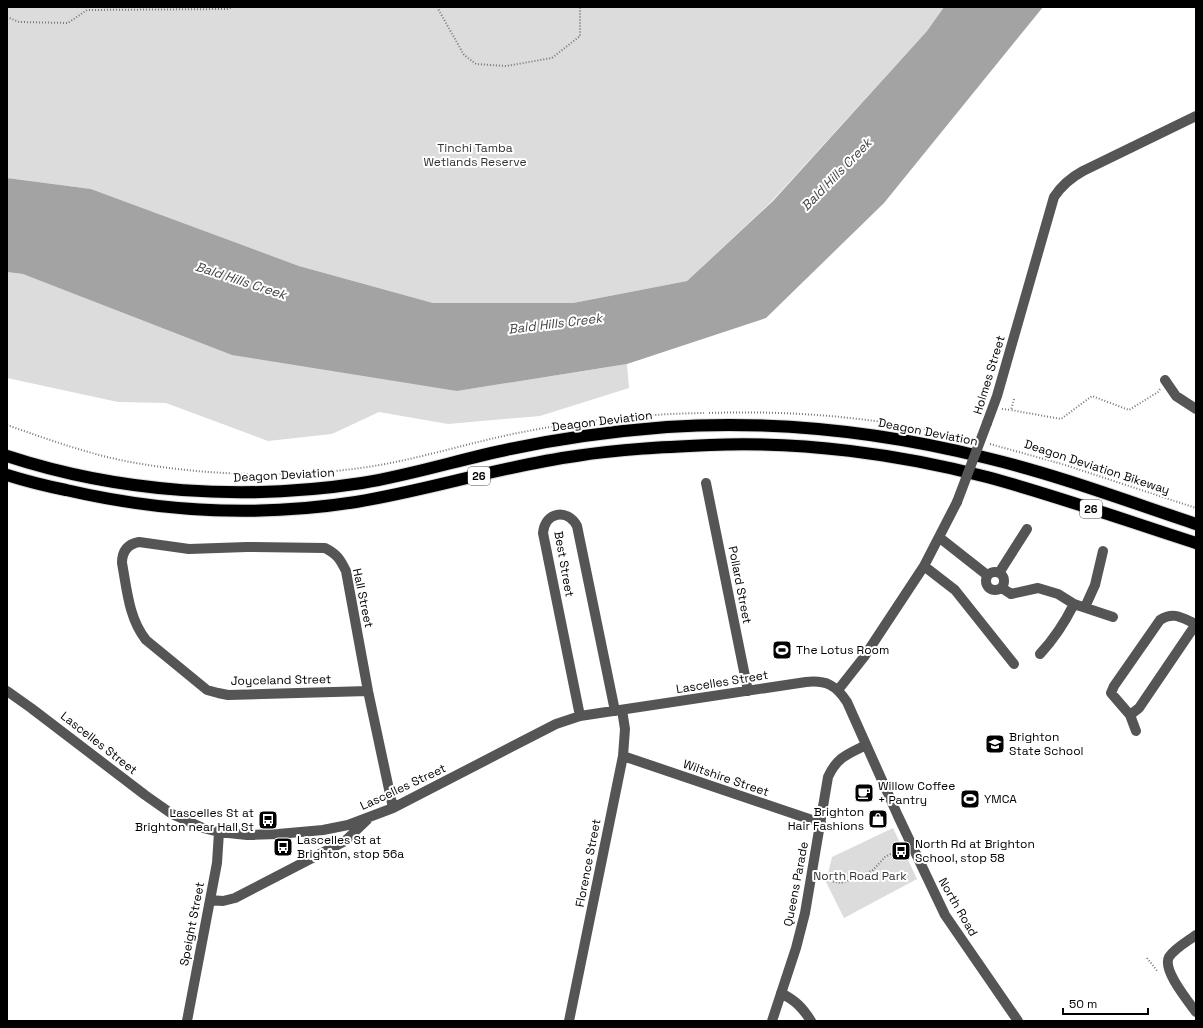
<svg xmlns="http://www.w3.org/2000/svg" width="1203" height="1028" font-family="'Space Grotesk',sans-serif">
<rect width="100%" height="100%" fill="#fff"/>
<path fill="#dcdcdc" d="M7,7h937l-17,24 -155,170 -85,80 -114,22h-140l-134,-37 -208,-77 -84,-11z
M7,272l16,2 434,117 170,-27 2,24 -89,28 -92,8 -69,-12 -47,22 -64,7 -102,-38 -48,-1 -111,-24z
M893,828l24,51 -73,39 -18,-36 6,-25z"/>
<path fill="#a3a3a3" d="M944,7h99l-159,196 -118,115 -139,46 -170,27 -225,-36 -209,-81 -16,-2v-94l84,11 208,77 134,37h140l114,-22 86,-80 154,-170z"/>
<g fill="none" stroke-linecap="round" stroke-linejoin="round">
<g stroke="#dbdbdb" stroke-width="14">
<path id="highway" d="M7,456c113,37 237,45 355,27 50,-8 99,-24 148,-34 52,-11 105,-18 157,-22 107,-7 216,5 320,31 71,17 140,43 209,66
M7,475c19,6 39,11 59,15 95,22 194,27 290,12 74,-12 146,-36 220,-46 44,-7 89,-9 134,-11 91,-4 189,9 277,32 71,19 140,44 209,66"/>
</g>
<path stroke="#777" stroke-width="2" stroke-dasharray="1 2" stroke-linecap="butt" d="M437,7l27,48 12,9 30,2 46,-8 28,-22v-29
M7,17l12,5 49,1 19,-13 140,-1 6,-2
M1014,399l-3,11 50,9 31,-23 37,14 29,-18 2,-3
M1002,409l9,1
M709,413c87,-3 176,5 261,26
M7,425c40,14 81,29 123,37 73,13 149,16 223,7 50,-6 98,-21 146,-32 67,-15 137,-23 205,-24
M990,444l72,20 134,44
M824,880l17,3 13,-4 19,-9 12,-13 13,-7
M1147,958l11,14"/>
<path stroke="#555" stroke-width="10" d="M1165,380l11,16 20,13
M987,423l10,-27 57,-199c8,-12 16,-19 29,-26l113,-55
M706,483l42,208
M940,538l47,37
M924,566l31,24 59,74
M986 581a9 9 0 1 1 18 0a9 9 0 1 1-18 0Z
M999,573l28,-44
M1002,588l9,6 27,-6 20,6 16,10 39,13
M1085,607l10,-22 8,-34
M1040,654c14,-15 25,-32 34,-50
M838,690l26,-33 60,-91 33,-64
M7,691l24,17 114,87 27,19 31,14 16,4 28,3 31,-1 45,-4 25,-5 45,-17 163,-84 24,-8 226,-34c20,-2 30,3 41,20l51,114 47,99 73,106
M368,691l-140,4 -10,-2 -11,-3 -61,-50c-17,-21 -19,-50 -24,-77 0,-12 6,-19 17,-21l50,7 58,-2 78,1c12,6 15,11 21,23l22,120 25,117
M1130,715l9,-7 57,-84
M580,716l-37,-183c2,-21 24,-25 34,-7l38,185
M1136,731l-6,-16 -19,-22 3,-7 46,-66c14,-9 22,-2 36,4
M623,756l198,67
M210,900l13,1 12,-3 110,-57 22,-21
M1196,935c-8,6 -21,13 -27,22 -7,13 19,44 27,55
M781,993c15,8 21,14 30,28
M187,1021l23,-121 7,-37 2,-31
M569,1021l54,-265 2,-27 -3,-19
M772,1021l24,-73 9,-35 23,-136c9,-20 20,-23 38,-32"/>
<use href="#highway" stroke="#000" stroke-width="12"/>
<path stroke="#555" stroke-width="10" d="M957,502l30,-79"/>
</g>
<defs>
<g id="stadium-square" transform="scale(1)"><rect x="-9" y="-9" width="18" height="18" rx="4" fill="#000" stroke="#fff"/><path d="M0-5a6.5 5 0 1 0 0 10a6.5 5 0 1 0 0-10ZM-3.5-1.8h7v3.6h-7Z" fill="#fff"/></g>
<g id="school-square" transform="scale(1)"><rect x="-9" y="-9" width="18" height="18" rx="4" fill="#000" stroke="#fff"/><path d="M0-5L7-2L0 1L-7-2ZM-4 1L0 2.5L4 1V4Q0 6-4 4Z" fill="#fff"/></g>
<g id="cafe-square" transform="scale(1)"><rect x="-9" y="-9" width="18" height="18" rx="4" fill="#000" stroke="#fff"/><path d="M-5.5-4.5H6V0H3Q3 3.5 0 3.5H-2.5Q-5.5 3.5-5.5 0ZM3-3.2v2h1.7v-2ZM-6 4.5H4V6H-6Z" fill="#fff"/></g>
<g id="shop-square" transform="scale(1)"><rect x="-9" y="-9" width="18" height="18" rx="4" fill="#000" stroke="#fff"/><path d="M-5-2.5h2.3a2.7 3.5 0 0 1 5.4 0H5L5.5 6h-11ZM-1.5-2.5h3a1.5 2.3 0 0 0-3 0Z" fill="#fff"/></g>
<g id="bus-square" transform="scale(1)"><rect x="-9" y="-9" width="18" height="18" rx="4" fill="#000" stroke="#fff"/><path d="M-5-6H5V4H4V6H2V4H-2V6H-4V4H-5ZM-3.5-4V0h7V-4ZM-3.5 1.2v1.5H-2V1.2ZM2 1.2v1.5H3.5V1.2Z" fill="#fff"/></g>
</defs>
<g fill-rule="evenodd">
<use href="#stadium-square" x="782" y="650"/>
<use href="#school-square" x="995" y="744"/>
<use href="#cafe-square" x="864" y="793"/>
<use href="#stadium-square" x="970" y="799"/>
<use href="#shop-square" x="878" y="819"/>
<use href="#bus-square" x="268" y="820"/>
<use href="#bus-square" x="283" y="847"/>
<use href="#bus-square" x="901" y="851"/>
</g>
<g text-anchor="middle" stroke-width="4" stroke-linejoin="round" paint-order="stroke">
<g fill="#fff" stroke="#4c4c4c" stroke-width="1">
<rect x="468" y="467" width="22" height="18" rx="3"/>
<rect x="1080" y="500" width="22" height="18" rx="3"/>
</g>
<g font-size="11" font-weight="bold" fill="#000">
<text x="479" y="480">26</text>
<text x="1091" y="513">26</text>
</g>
<g font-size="12" fill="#333" stroke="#fff">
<text x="475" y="152">Tinchi Tamba<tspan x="475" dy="14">Wetlands Reserve</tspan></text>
<text x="860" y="880">North Road Park</text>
</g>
<g font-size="12" fill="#000" stroke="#fff">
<text transform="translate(989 375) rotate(-73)" y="4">Holmes Street</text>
<text transform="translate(602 421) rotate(-7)" y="4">Deagon Deviation</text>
<text transform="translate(928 432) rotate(11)" y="4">Deagon Deviation</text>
<text transform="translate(1097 467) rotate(18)" y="4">Deagon Deviation Bikeway</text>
<text transform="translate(284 475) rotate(-3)" y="4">Deagon Deviation</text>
<text transform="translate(564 564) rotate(80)" y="4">Best Street</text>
<text transform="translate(740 585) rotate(79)" y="4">Pollard Street</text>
<text transform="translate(363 598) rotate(78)" y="4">Hall Street</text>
<text transform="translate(281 680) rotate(-1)" y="4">Joyceland Street</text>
<text transform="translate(722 682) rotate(-9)" y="4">Lascelles Street</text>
<text transform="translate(99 743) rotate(38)" y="4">Lascelles Street</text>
<text transform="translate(726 778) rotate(19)" y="4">Wiltshire Street</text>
<text transform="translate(403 787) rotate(-25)" y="4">Lascelles Street</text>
<text transform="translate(588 863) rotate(-79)" y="4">Florence Street</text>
<text transform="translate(796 884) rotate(-79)" y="4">Queens Parade</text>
<text transform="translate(958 907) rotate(60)" y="4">North Road</text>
<text transform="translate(192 924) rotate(-79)" y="4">Speight Street</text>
</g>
<g font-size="12" fill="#000" stroke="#fff" text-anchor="start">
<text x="796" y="654">The Lotus Room</text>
<text x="1009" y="741">Brighton<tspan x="1009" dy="14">State School</tspan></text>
<text x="878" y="790">Willow Coffee<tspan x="878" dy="14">+ Pantry</tspan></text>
<text x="984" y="803">YMCA</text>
<text x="864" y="816" text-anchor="end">Brighton<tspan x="864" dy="14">Hair Fashions</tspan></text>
<text x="254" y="817" text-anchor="end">Lascelles St at<tspan x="254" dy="14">Brighton near Hall St</tspan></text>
<text x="297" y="844">Lascelles St at<tspan x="297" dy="14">Brighton, stop 56a</tspan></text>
<text x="915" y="848">North Rd at Brighton<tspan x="915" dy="14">School, stop 58</tspan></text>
</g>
<g font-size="13" font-style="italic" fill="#444" stroke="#fff">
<text transform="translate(836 174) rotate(-46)" y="5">Bald Hills Creek</text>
<text transform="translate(241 280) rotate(18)" y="5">Bald Hills Creek</text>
<text transform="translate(555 323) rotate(-7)" y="5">Bald Hills Creek</text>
</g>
</g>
<rect width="1203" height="1028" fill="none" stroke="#000000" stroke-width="16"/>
<path d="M1063 1008v6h85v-6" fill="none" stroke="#000000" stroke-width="2"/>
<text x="1069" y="1008" font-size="12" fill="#000000" stroke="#ffffff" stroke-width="3" paint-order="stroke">50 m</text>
</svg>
